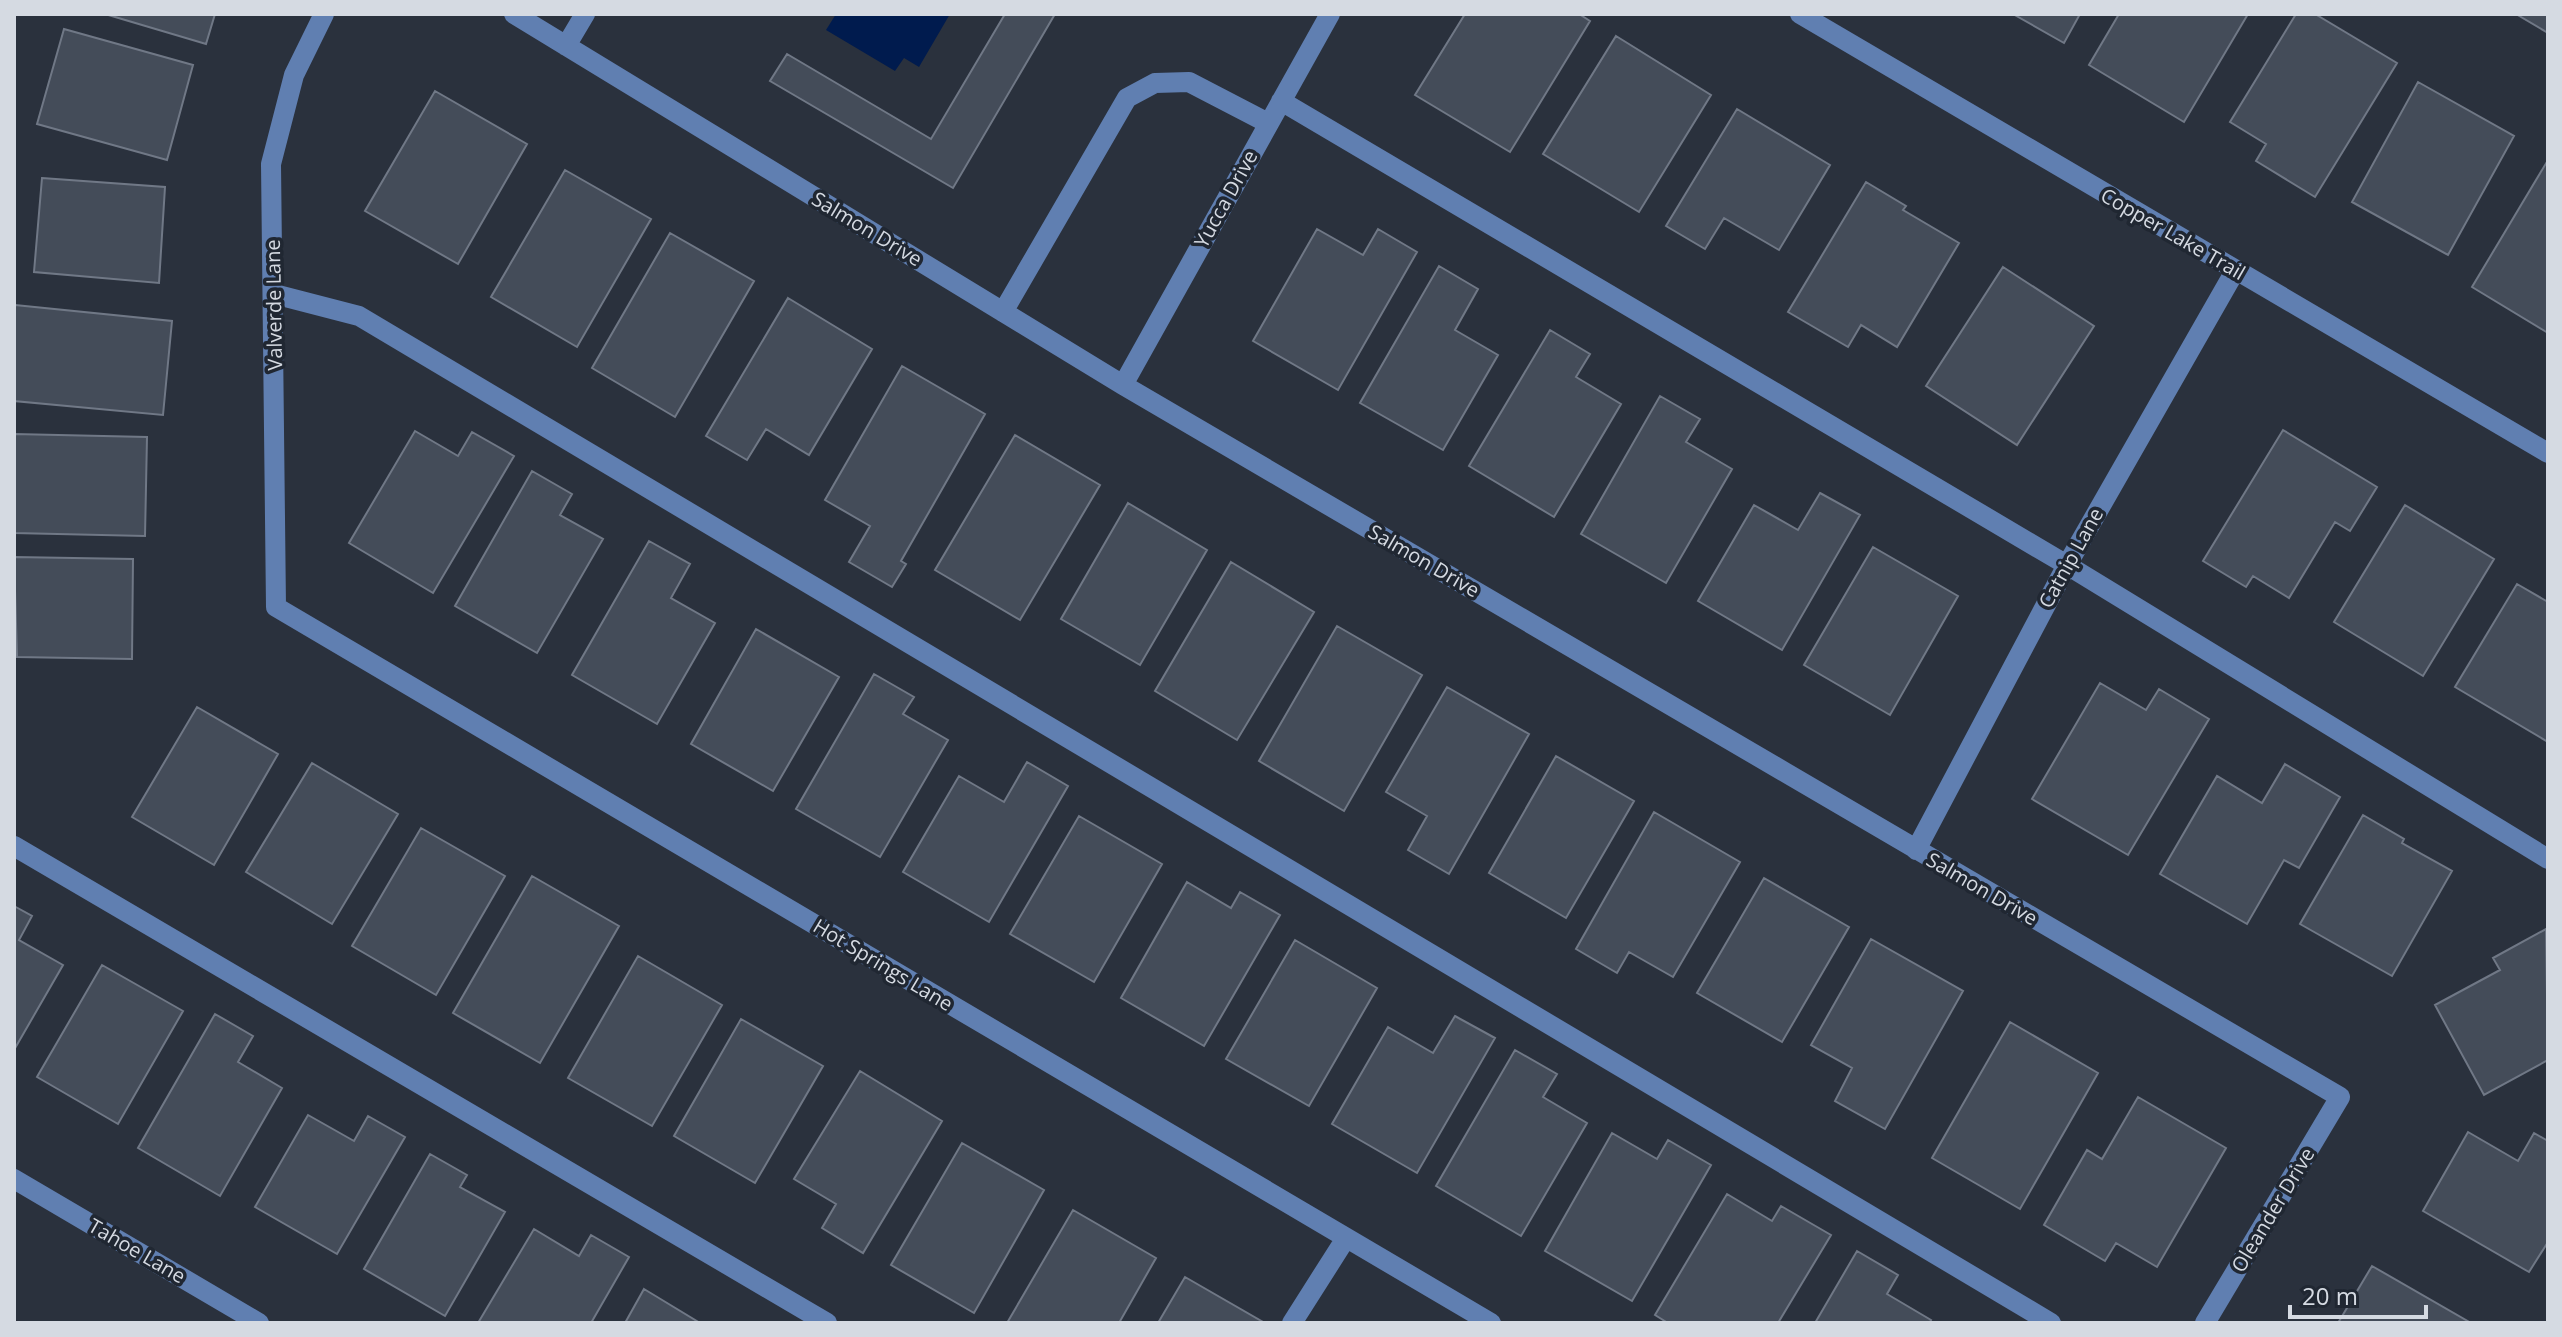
<svg xmlns="http://www.w3.org/2000/svg" width="2562" height="1337" font-family="'Open Sans',sans-serif">
<rect width="100%" height="100%" fill="#2a313d"/>
<path fill="#001b4e" d="M836,14h114l-31,53 -15,-9 -9,13 -69,-41z"/>
<path fill="#444c59" stroke="#707886" stroke-width="2" d="M105,14h110l-9,30z
M1005,14h50l-102,174 -183,-107 17,-27 144,85z
M1465,14h114l11,7 -80,131 -95,-57z
M2013,14h67l-16,29z
M2119,14h129l-64,108 -95,-57z
M2296,14h19l82,49 -82,134 -59,-36 10,-17 -36,-22z
M2516,14h32v19z
M64,29l129,36 -26,95 -130,-36z
M1616,36l95,59 -72,117 -96,-58z
M2418,82l96,54 -66,119 -96,-53z
M435,91l92,53 -69,120 -93,-53z
M1737,109l93,56 -51,85 -55,-32 -19,31 -39,-23z
M2548,160v173l-76,-46z
M565,170l86,49 -74,128 -86,-50z
M42,178l123,9 -6,96 -125,-11z
M1866,182l40,24 -3,4 56,33 -62,104 -36,-22 -13,22 -60,-35z
M1317,229l46,26 15,-26 39,23 -79,138 -85,-49z
M670,233l84,48 -79,136 -83,-49z
M1439,266l39,23 -23,41 43,25 -55,95 -83,-47z
M2003,267l91,59 -77,119 -91,-59z
M788,298l84,51 -63,106 -43,-26 -19,31 -41,-24z
M15,305l157,16 -9,94 -149,-14z
M1550,330l40,24 -14,23 45,27 -67,113 -85,-51z
M902,366l83,48 -84,147 5,3 -14,23 -43,-25 21,-36 -45,-26z
M1660,396l40,23 -14,23 46,27 -66,114 -85,-49z
M2283,430l94,57 -27,44 -15,-9 -46,76 -36,-22 -7,11 -43,-26z
M415,431l43,25 14,-24 42,24 -81,137 -84,-50z
M14,434l133,3 -2,99 -131,-3z
M1015,435l85,50 -80,135 -85,-50z
M532,471l40,23 -12,21 43,24 -66,114 -82,-47z
M1820,493l40,22 -78,135 -84,-49 56,-96 44,25z
M1128,503l79,47 -67,115 -79,-46z
M2405,505l89,54 -71,117 -89,-54z
M649,541l41,23 -19,34 44,25 -58,101 -85,-49z
M1873,547l85,49 -68,119 -86,-50z
M14,557l119,2 -1,100 -115,-2z
M1231,562l83,50 -77,128 -82,-49z
M2517,584l31,18v140l-93,-55z
M1337,626l85,49 -78,136 -85,-50z
M756,629l83,48 -66,114 -82,-47z
M874,674l40,23 -11,17 45,26 -68,117 -84,-48z
M2100,683l46,27 13,-21 50,30 -81,136 -96,-56z
M1447,687l82,47 -80,140 -41,-24 19,-34 -41,-24z
M197,707l81,47 -64,111 -82,-48z
M1556,756l78,45 -68,117 -77,-45z
M1027,762l41,24 -79,136 -86,-50 56,-96 45,26z
M312,763l86,51 -66,110 -86,-52z
M2285,764l55,33 -41,71 -15,-8 -37,64 -87,-50 57,-98 45,27z
M1654,812l86,50 -67,115 -44,-25 -12,21 -41,-24z
M2363,815l41,24 -2,4 50,28 -60,105 -92,-52z
M1079,816l83,48 -68,118 -84,-48z
M421,828l84,48 -69,119 -84,-49z
M532,876l87,50 -79,137 -87,-50z
M1764,878l85,49 -67,115 -85,-49z
M1187,882l44,26 9,-16 40,23 -76,131 -83,-48z
M14,906l18,10 -13,24 44,25 -49,85z
M2546,929l2,131 -64,35 -49,-90 65,-35 -7,-12z
M1871,939l92,52 -78,138 -50,-28 17,-33 -41,-23z
M1295,940l82,48 -68,118 -83,-47z
M638,956l84,49 -70,121 -84,-48z
M102,965l81,46 -65,113 -81,-47z
M215,1014l38,22 -15,26 44,26 -62,108 -82,-48z
M1455,1016l40,22 -78,135 -85,-49 56,-97 45,26z
M741,1019l82,47 -68,117 -81,-47z
M2010,1022l88,51 -78,136 -88,-51z
M1515,1050l42,24 -14,23 44,26 -66,113 -85,-50z
M860,1071l82,50 -79,132 -41,-25 14,-24 -42,-25z
M2138,1097l88,51 -69,119 -41,-24 -11,18 -61,-36 43,-75 15,9z
M308,1115l46,26 14,-25 37,21 -68,117 -82,-47z
M2468,1132l50,29 16,-28 14,8v101l-19,30 -106,-61z
M1612,1133l45,26 11,-19 43,25 -79,136 -87,-50z
M962,1143l82,47 -70,123 -83,-48z
M430,1154l37,21 -7,12 45,25 -60,104 -81,-47z
M1727,1194l45,27 9,-15 50,29 -53,88h-110l-13,-8z
M1073,1210l83,48 -37,65h-112z
M534,1229l45,27 12,-21 38,22 -38,66h-113z
M1857,1251l41,24 -11,19 44,26 -2,3h-114z
M2372,1266l99,57h-133z
M1185,1277l78,45 -1,1h-104z
M644,1289l56,34h-75z"/>
<g fill="none" stroke-linecap="round" stroke-linejoin="round">
<path stroke="#607fb1" stroke-width="20" d="M324,14l-30,61 -23,89 5,443 1215,716
M514,14l609,371 1217,712 -135,226
M1800,14l748,439
M566,46l19,-32
M1281,101l786,464 481,294
M274,294l85,22 1692,1007
M1003,312l124,-214 28,-15 34,-1 79,41
M1123,385l207,-371
M14,846l813,477
M1916,850l151,-285 168,-294
M14,1179l245,144
M1292,1323l54,-85"/>
</g>
<g text-anchor="middle" stroke-width="7" stroke-linejoin="round" paint-order="stroke">
<g font-size="20" fill="#d5dae2" stroke="#202732">
<text transform="translate(1226 199) rotate(-61)" y="7">Yucca Drive</text>
<text transform="translate(867 229) rotate(31)" y="7">Salmon Drive</text>
<text transform="translate(2173 234) rotate(30)" y="7">Copper Lake Trail</text>
<text transform="translate(274 305) rotate(-91)" y="7">Valverde Lane</text>
<text transform="translate(2071 558) rotate(-61)" y="7">Catnip Lane</text>
<text transform="translate(1424 561) rotate(30)" y="7">Salmon Drive</text>
<text transform="translate(1982 889) rotate(30)" y="7">Salmon Drive</text>
<text transform="translate(883 965) rotate(31)" y="7">Hot Springs Lane</text>
<text transform="translate(2273 1210) rotate(-59)" y="7">Oleander Drive</text>
<text transform="translate(137 1251) rotate(30)" y="7">Tahoe Lane</text>
</g>
</g>
<rect width="2562" height="1337" fill="none" stroke="#d5dae2" stroke-width="32"/>
<path d="M2290 1305v12h136v-12" fill="none" stroke="#d5dae2" stroke-width="4"/>
<text x="2302" y="1305" font-size="24" fill="#d5dae2" stroke="#202732" stroke-width="6" paint-order="stroke">20 m</text>
</svg>
